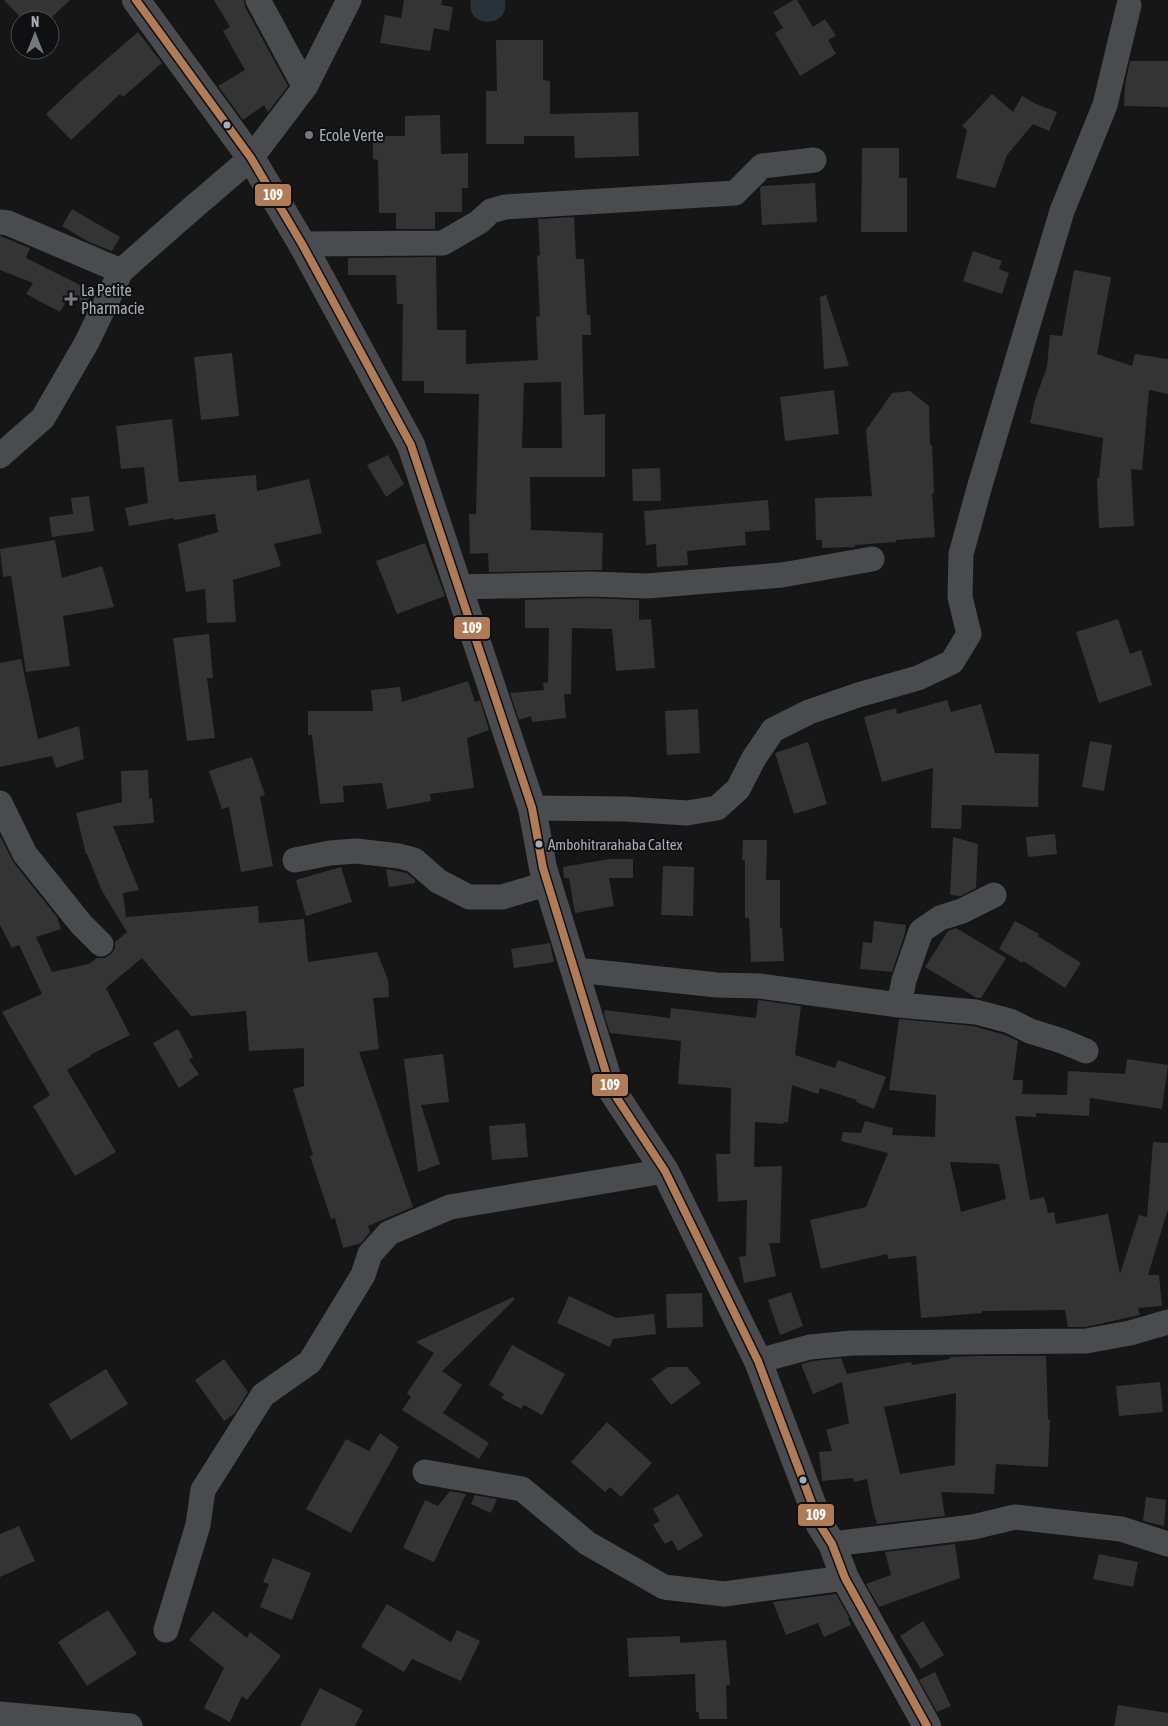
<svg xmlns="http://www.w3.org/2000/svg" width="1168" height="1726" font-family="'Asap Condensed',sans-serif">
<rect width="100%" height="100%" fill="#161616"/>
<path fill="#293239" d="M471,0h34c6,29 -41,29 -34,0z"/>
<path fill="#343435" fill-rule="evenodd" d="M4,0h66l-21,20h-26z
M214,0h30l1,7 43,79 -20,26 -4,-7 -21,15 -25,-34 27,-16 -22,-39 7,-4z
M404,0h38l-1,5 12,2 -4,24 -15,-3 -4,23 -50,-8 5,-28 16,3z
M794,0h3l16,27 12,-8 11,17 -8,4 8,14 -36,22 -25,-43 8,-5 -10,-16z
M138,32l24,31 -39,34 -3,-3 -49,46 -25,-26 33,-31z
M496,40h47v40l7,1v33l88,-2 1,44 -64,2 -1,-22h-50v8h-38v-53h11z
M1130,61h38v46l-44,-1 1,-21z
M992,94l21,18 9,-16 14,8 21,8 -8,19 -16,-7 -26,31 -12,33 -39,-10 11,-48 -5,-4z
M440,115l1,39 27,-1v35h-6v24h-27v17h-39v-16h-17l-1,-53 -5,-1v-23h32v-20z
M862,148h37v30h8v54h-46z
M815,183l2,39 -55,3 -2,-37 2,-2z
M72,209l48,28 -8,14 -23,-9 -27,-16z
M574,217l2,42h8l3,56h3l1,20h-9l2,80 21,-1v63h-75l1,53 72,3 -1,37 -113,2 -1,-19 -18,1 -1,-40h7l3,-120 -55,-1v-12h-22l1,-77h-6l-1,-29h-48v-17l88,-1 1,73h29v34l72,-4 -2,-43 4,-1 -3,-60 3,-1 -2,-36zM561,382l1,66h-40l2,-65z
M0,236l30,12 -4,10 66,33 -6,14 -18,-7 -8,14 -34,-18 7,-11 -33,-13z
M973,251l29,10 -3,8 10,4 -7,21 -39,-13z
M1074,270l37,7 -14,77 35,12 3,-12 33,5v35l-19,-4 -7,80 -11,-1 3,57 -35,2 -2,-50h2l4,-40 -73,-15 5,-23 12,-33 3,-32 12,1z
M826,295l23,71 -25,3 -4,-72z
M232,353l7,63 -38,4 -7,-63z
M834,390l5,44 -54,7 -5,-44z
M910,391l19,15 1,39h2l2,48h-2l3,44 -39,3v2l-41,3v2l-33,1v-8h-6l-1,-42 57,-2 -6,-66 26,-37z
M172,419l7,63 77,-7 1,16 52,-12 13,54 -48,11 7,22 -48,14 3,42 -29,1 -2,-34 -19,3 -8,-48 40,-12 -3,-18 -41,6v-2l-45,8 -4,-18 23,-5 -4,-36 -23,2 -5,-43z
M388,455l16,29 -18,13 -19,-32z
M660,468l1,33h-28l-1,-32z
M89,496l5,35 -42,6 -3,-20 24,-3 -2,-16z
M768,500l2,30 -25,2 1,13 -59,6 1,14 -31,2 -1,-23 -10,1 -2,-34z
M55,540l7,38 40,-12 12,41 -51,9 7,50 -44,6 -15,-96 -8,1 -3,-28z
M425,543l20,53 -48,18 -21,-53z
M591,598l48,2v20l12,-1 4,49 -39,3 -4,-42 -40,-1 -1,66h-7l2,24 -34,4 -1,-6 -12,4 -9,-27 34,-3 -1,-7 5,-1 1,-54h-24v-28z
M1118,619l12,35 11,-4 11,35 -53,18 -23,-71z
M209,634l4,44h-6l8,60 -28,3 -14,-103z
M21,659l17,80 41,-13 5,33 -28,9 -4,-12 -52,11v-104z
M468,681l7,21 5,-2 9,30 -22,8 7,50 -44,6 1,7 -44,8 -5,-26 -39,3 1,16 -24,2 -8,-69h-4v-24h65l-2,-21 29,-3 2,15z
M947,700l4,12 30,-8 14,49 44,1 -1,53 -76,-2 -1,24 -30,-1 2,-60 -51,14 -18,-65 32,-9 1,6z
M698,709l2,44 -33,2 -2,-44z
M1090,741l22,4 -8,46 -22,-4z
M808,742l19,62 -33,10 -19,-61z
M252,757l13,38 -5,2 13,69 -32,6 -12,-65 -7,2 -13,-38z
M148,770l1,29 3,-1 2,25 -41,3 26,64 -16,3 3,24 132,-11 1,17 45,-4 4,43 69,-10 11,28 1,17 -16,1 6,51 -20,3 54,155 -45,19 2,6 -9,11 -18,5 -8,-30 -4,1 -21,-63 3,-1 -20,-66 11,-3v-38l-55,3 -3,-40 -55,5 -49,-58 -36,30 24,47 -40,20 1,1 -24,14 49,82 -41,24 -42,-70 17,-11 -48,-83 40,-18 -23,-49 -7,3 -12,-23v-89l14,27 43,54 4,12 -25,8 16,35 37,-8 8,-6h8l6,-4 4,-6v-6l12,-10 -25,-41 -15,-37h-1l-10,-41 46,-11 -1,-31z
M1055,834l2,20 -29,3 -2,-20z
M953,837l25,7 -2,44 -15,8 -11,-1z
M743,840h24l-1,40h14v48l2,-1 2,34 -33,1 -2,-44h-4v-57l-3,-1z
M609,859h24v19h-24l5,28 -39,7 -6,-35h-5l-1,-11z
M663,866l31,1 -1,49 -32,-1z
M341,867l11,35 -46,14 -10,-36z
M386,869l21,4 8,7v3l-26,4z
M874,921l32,4 -1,8 -13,39 -32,-3 3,-27 9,1z
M1015,921l24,13 -1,2 43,27 -16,25 -42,-27v2l-24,-14z
M956,928l50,30 -25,40h-4l-52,-31 23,-36z
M550,943l4,19 -40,6 -3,-19z
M758,1000l43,6 -6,49 40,13 3,-8 48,17 -12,32 -18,-7 1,-2 -37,-12 -2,6 -26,-9 -4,37h-4l-1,2 -28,-2 -1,45 28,-1 -2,77h-11l7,33 -32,7 -5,-26 7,-1 1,-56 -29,2 -2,-48h14l1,-66 -53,-4 3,-43 -71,-8 -6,-19 1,-4 65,8 1,-10 85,10z
M899,1019l74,7 32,9 13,6 -5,39h10l-1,14 45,1 1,-24 57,3 2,-15 41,6 -6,44 -72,-11 -1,18 -53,-3v4l-21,-1 15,84 14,-3 4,16 6,-1 2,12 52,-10 12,60 19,-59 8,2 6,-75 15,1v66l-20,66h11l3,31 -24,2 2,7 -55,12h-17l-3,-17 -83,1v2l-61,5 -5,-62 -28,3 -1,-5 -66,15 -11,-49 56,-13 22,-54 -47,-12 2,-9 18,1 4,-12 28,7 -1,7 43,2 1,-42 -47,-5zM950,1162l49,2 7,35 -45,13z
M178,1029l15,28 -4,3 10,14 -20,14 -26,-45z
M443,1054l6,48 -28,3 19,59 -22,8 -14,-113z
M525,1123l3,34 -36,3 -3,-34z
M791,1292l12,34 -23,9 -12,-35z
M702,1293l1,34 -36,1 -1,-34z
M569,1296l47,22 38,-4 2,20 -43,5 -3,8 -53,-24z
M513,1297l1,3 -72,71 20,14 -19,28 46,30 -10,16 -77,-49 9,-13 -4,-4 27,-40 -18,-11z
M512,1345l53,29 -23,41 -18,-10 -3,4 -20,-11 3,-4 -15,-9z
M978,1356h68l2,63 2,1 -2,47 -52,-3 -2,30 -53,-2 4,24 -68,8 -4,-14 -6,-31 -13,3 -1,-4 -31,3 -3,-29 13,-1 -6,-21 23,-7 -7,-41 -29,12 -12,-30 12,-3 28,-3 6,16 64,-12 1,3 38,-6v-2zM956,1393l-1,72 -55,9 -16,-67z
M224,1359l24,33 -13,21 -11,8 -29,-41z
M668,1367h19l14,16 -30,22 -20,-26z
M106,1369l22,35 -57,36 -22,-36z
M1160,1382l3,30 -44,4 -3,-30z
M607,1422l45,41 -31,34 -11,-10 -5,5 -34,-30z
M380,1433l19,14 -48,86 -45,-24 40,-70 23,12z
M450,1491l16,3 -32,68 -31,-14 22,-48 13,6z
M678,1494l25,42 -25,15 -6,-11 -7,4 -12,-19 7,-4 -7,-12z
M475,1495l22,4 -6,14 -20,-9z
M1146,1497l20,3 -2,26 -21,-5z
M19,1526l16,35 -35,16v-43z
M955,1544l5,34 -81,29 -13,-23 25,-9 -6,-23z
M1099,1554l39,8 -5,25 -40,-8z
M273,1558l38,15 -19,47 -32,-13 9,-23 -6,-2z
M836,1594l13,23 -1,1 3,7 -27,12 -6,-14 -32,12 -13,-33z
M387,1604l64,38 6,-12 23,11 -19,40 -49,-22 -8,13 -43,-25z
M108,1610l29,44 -50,32 -29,-44z
M213,1611l34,27 3,-6 31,24 -34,44 -5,-4 -12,26 -26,-14 20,-40 -35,-28z
M923,1621l21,34 -23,14 -21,-33z
M680,1636v7l46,-3 4,45h-4l1,34h-28v-7h-3l-1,-38 -66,3 -2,-39z
M935,1672l16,34 -14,6 -18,-32z
M320,1688l43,22 -8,16h-55z
M1118,1705l50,8v13h-54z"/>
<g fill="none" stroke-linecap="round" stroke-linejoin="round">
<path stroke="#4a4b4f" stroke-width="25" d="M258,0l47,87
M0,222l8,1 113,48
M302,244l141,-1 36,-21 12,-11 14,-4 230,-14 27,-27 52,-6
M0,456l43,-38 44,-76 34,-71 67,-59 63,-54 54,-71 44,-87
M458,587l133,-3 56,2 135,-11 90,-16
M0,803l25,51 56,70 20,20
M532,808l93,1 62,4 30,-5 21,-19 16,-31 19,-28 36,-18 49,-17 60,-17 34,-16 17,-28 -9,-37 1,-43 19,-69 82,-274 43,-106 24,-100
M295,860l35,-7 26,-2 43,5 15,4 24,21 31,16h33l47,-14
M576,970l141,15 42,1 140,19 77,7 34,9 20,10 32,10 24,10
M899,1005l5,-25 17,-49 19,-13 22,-7 32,-16
M758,1361l52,-14 42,-4 234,-2 44,-8 38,-11
M425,1472l97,17 65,54 77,44 60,7 121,-16
M832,1544l141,-17 42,-10 106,12 47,15
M166,1630l32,-105 5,-35 60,-95 47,-33 53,-87 7,-21 19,-21 61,-26 215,-36
M0,1714l130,12"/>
<path stroke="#4a4b4f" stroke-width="28" d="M136,0l115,158 51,86 109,201 121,363 11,60 68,221 54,82 93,190 62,164 12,19 13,34 82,148"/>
<g stroke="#101012" stroke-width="11">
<path id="bus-1" d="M136,0l115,158 51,86 109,201 121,363 11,60 68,221 54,82 93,190 62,164 12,19 13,34 82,148"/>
</g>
<use href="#bus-1" stroke="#b07c57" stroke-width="8"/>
</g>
<g fill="#a6acb8" stroke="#101012" stroke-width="2">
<circle cx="227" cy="125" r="4.5"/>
<circle cx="539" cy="844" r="4.5"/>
<circle cx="803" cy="1480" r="4.5"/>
</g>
<g fill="#74787f" stroke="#101012" stroke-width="2">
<circle cx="309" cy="135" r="5"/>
<path d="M68.5 291.5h5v5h5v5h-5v5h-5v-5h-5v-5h5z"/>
</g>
<g text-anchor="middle" stroke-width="4" stroke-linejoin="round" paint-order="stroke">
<g font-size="15" fill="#a6acb8" stroke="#101012" text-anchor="start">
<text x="548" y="850">Ambohitrarahaba Caltex</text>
</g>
<g font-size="16" fill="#a6acb8" stroke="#101012" text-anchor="start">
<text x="319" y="141">Ecole Verte</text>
<text x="81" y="296">La Petite<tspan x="81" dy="18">Pharmacie</tspan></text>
</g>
</g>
<g stroke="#101012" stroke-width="2">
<rect x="254" y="183" width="38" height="24" rx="5" fill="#b07c57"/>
<rect x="453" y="616" width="38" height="24" rx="5" fill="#b07c57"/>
<rect x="591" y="1073" width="38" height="24" rx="5" fill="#b07c57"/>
<rect x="797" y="1503" width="38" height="24" rx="5" fill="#b07c57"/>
</g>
<g font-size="14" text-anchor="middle" font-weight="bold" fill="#fff">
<text x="273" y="200">109</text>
<text x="472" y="633">109</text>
<text x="610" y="1090">109</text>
<text x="816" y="1520">109</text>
</g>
<g transform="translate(35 35)"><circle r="24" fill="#101012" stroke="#4c4e54"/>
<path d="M0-4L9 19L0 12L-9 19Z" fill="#74787f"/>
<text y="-8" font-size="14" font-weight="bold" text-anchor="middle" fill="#a6acb8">N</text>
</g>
</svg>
